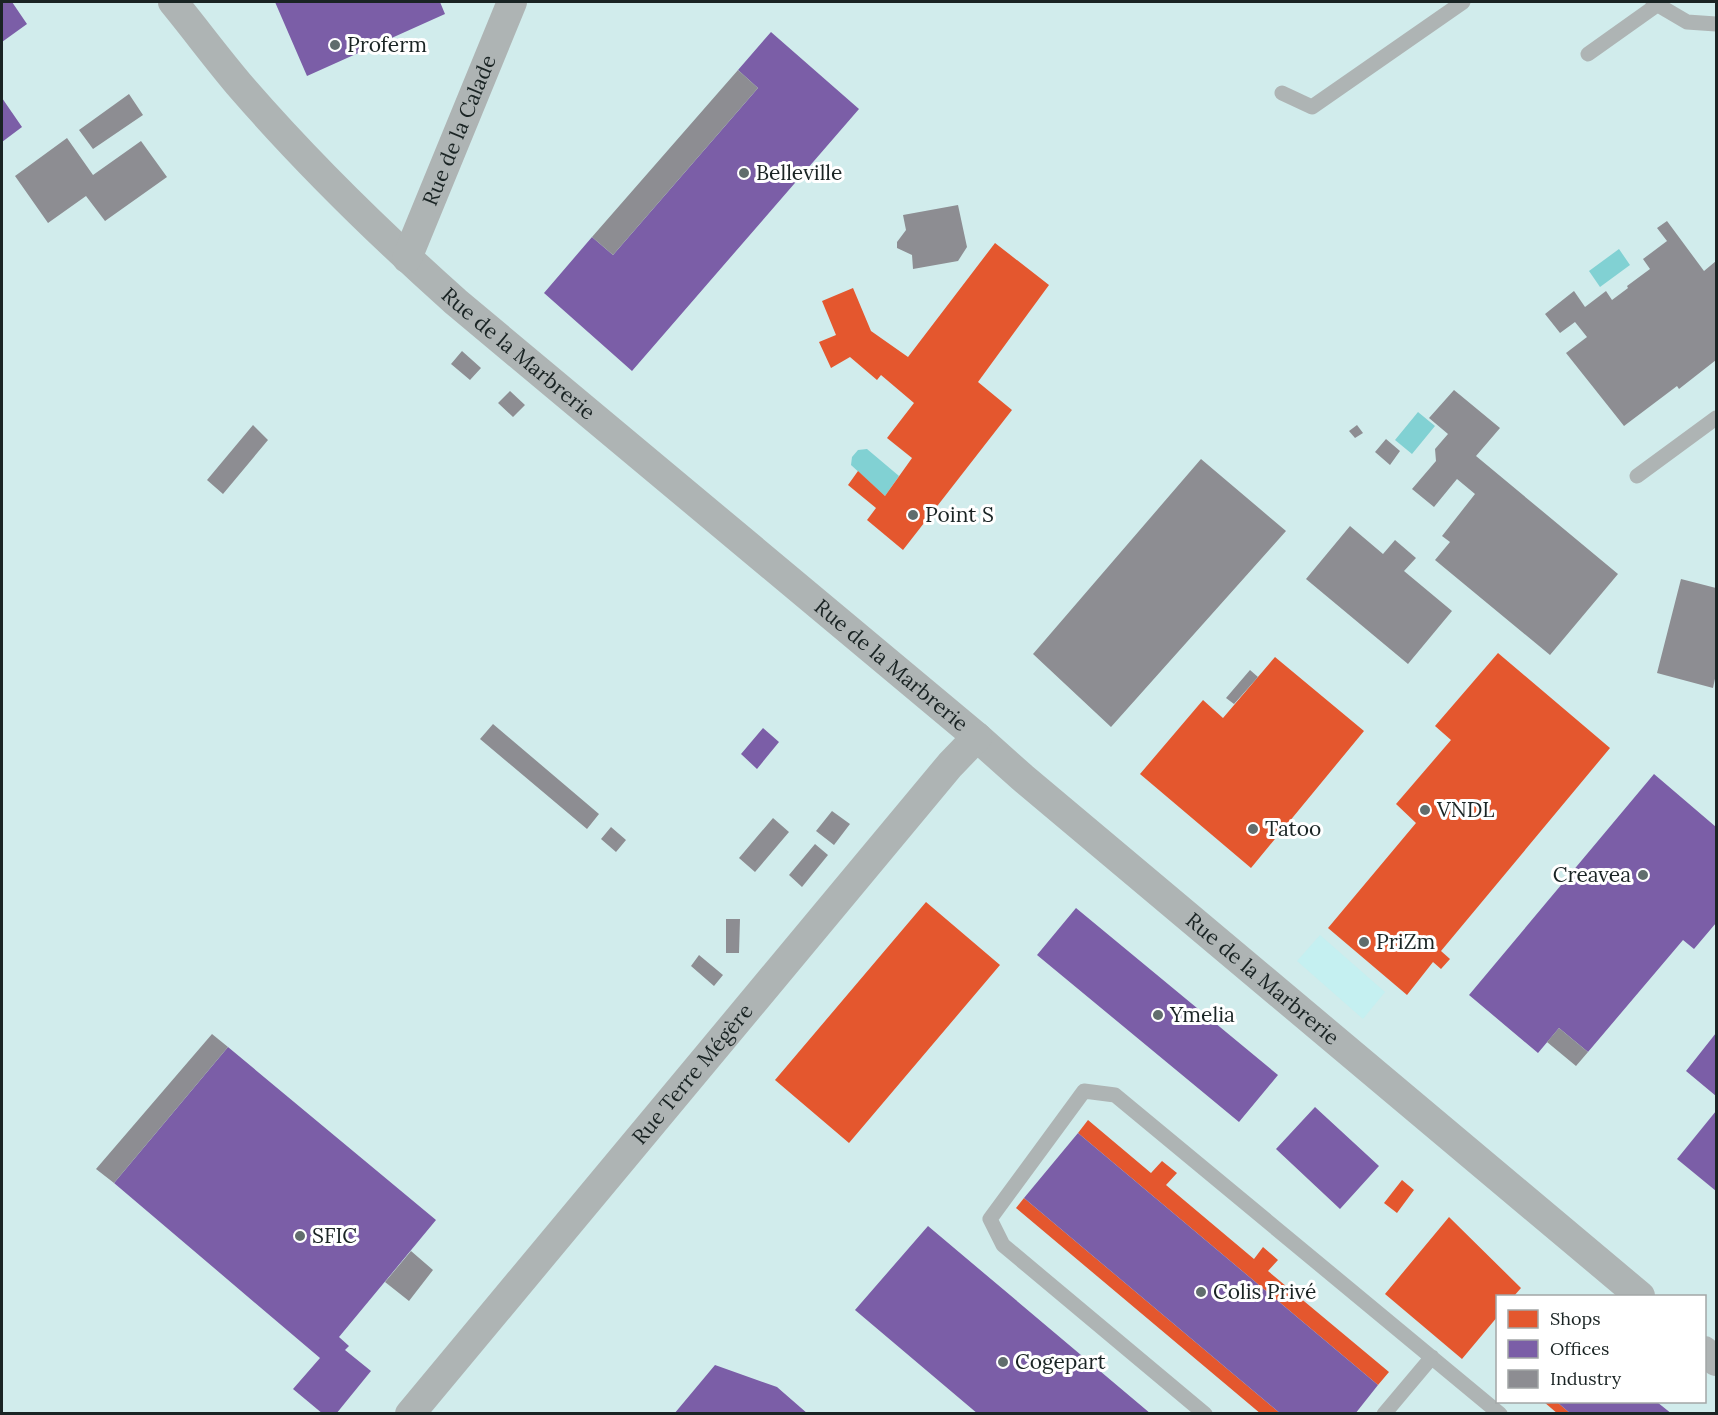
<svg xmlns="http://www.w3.org/2000/svg" width="1718" height="1415" font-family="Lora,serif">
<rect width="100%" height="100%" fill="#e6f5f5"/>
<path fill="#d1ecec" fill-rule="evenodd" d="M2,2h1714v1411l-1714,1zM1498,1296h206v106h-206z"/>
<path fill="#c5f0f1" d="M1320,935l65,57 -22,27 -66,-58z"/>
<path fill="#81d1d3" d="M1619,249l11,16 -30,22 -11,-16z
M1418,412l17,14 -23,28 -17,-14z
M867,449l32,27 -14,20 -34,-31 1,-8 6,-7z"/>
<path fill="#e4572e" d="M995,243l54,42 -71,97 34,28 -109,140 -36,-30 9,-12 -28,-23 10,-14 27,25 27,-38 -25,-20 27,-35 -33,-28 -4,5 -27,-23 -19,11 -12,-26 17,-7 -14,-34 31,-13 18,43 37,26z
M1498,653l112,95 -169,203 9,8 -9,10 -8,-7 -26,33 -79,-67 88,-105 -20,-19 55,-64 -16,-14z
M1275,657l89,74 -113,137 -111,-94 63,-74 20,18z
M926,902l74,63 -151,178 -74,-63z
M1088,1120l63,53 11,-12 15,12 -11,12 88,74 9,-12 15,13 -10,11 121,101 -11,13 -300,-252z
M1402,1180l12,10 -17,23 -13,-10z
M1024,1198l257,216h-20l-245,-206z
M1449,1217l72,71 -7,8h-16v20l-36,43 -77,-65z
M1544,1402h13l14,12h-13z"/>
<path fill="#7b5ea7" d="M2,2h10l15,22 -25,18z
M275,2h165l5,12 -138,62z
M771,32l88,77 -227,262 -88,-78 48,-56 21,18 145,-167 -20,-18z
M2,98l20,29 -20,15z
M763,728l16,14 -22,27 -16,-15z
M1654,774l62,53v96l-22,26 -11,-9 -95,112 -29,-24 -21,25 -69,-58z
M1076,908l202,167 -39,47 -202,-167z
M1716,1033v63l-30,-25z
M228,1047l208,173 -97,117 10,9 -4,4 26,21 -35,43h-13l-30,-25 27,-31 -206,-175z
M1315,1107l64,59 -39,43 -64,-60z
M1716,1111v80l-39,-32z
M1078,1133l300,252 -23,29h-74l-257,-216z
M928,1226l223,188h-173l-123,-104z
M715,1365l62,22 31,27h-134z
M1557,1402h100l15,12h-101z"/>
<path fill="#8d8d92" d="M738,70l20,18 -145,167 -21,-18z
M129,94l14,21 -50,34 -14,-19z
M67,138l26,37 48,-34 26,36 -62,44 -19,-25 -38,27 -33,-47z
M958,205l9,42 -9,14 -45,8 -1,-14 -15,-7v-6l9,-12 -3,-15z
M1667,221l37,50 12,-10v99l-37,29 -2,-3 -53,40 -58,-73 21,-16 -12,-15 -15,11 -15,-19 29,-23 11,16 21,-16 6,9 16,-12 -1,-2 23,-17 -7,-10 24,-18 -10,-13z
M462,351l19,17 -11,12 -19,-16z
M1454,390l46,38 -24,28 142,118 -68,81 -115,-95 15,-18 -8,-6 33,-42 -18,-15 -23,28 -22,-18 24,-28 -1,-12 13,-15 -19,-16z
M510,391l15,14 -12,12 -15,-14z
M253,425l15,15 -45,54 -16,-14z
M1357,425l6,8 -8,5 -6,-7z
M1386,439l14,12 -10,14 -15,-13z
M1201,459l85,72 -175,196 -78,-73z
M1350,526l33,28 12,-14 21,18 -12,13 48,40 -44,53 -102,-85z
M1681,579l35,9v86l-3,14 -56,-15z
M1250,670l8,7 -24,27 -8,-6z
M493,724l106,90 -12,15 -107,-90z
M832,811l18,13 -16,21 -18,-14z
M773,818l16,14 -34,40 -16,-14z
M611,827l15,13 -10,12 -15,-13z
M815,844l13,11 -26,32 -13,-12z
M726,919h14l-1,34h-13z
M699,955l24,20 -9,11 -23,-20z
M1559,1028l29,24 -12,14 -29,-24z
M212,1034l16,13 -114,136 -18,-14z
M411,1251l22,19 -24,31 -24,-19z"/>
<g fill="none" stroke-linecap="round" stroke-linejoin="round">
<path stroke="#aeb4b4" stroke-width="15" d="M1653,2l34,20 29,2
M1588,54l69,-49
M1282,93l30,14 151,-105
M1637,476l79,-58
M1205,1414l-202,-169 -13,-26 94,-128 31,4 385,319
M1384,1414l48,-57"/>
<g stroke="#aeb4b4" stroke-width="30">
<path id="s1" d="M173,2c23,28 45,58 69,86 66,76 139,147 214,214l521,435 46,41 617,518"/>
<path id="s2" d="M407,258l105,-256"/>
<path d="M1704,1351l12,10"/>
<path id="s3" d="M410,1414l540,-649 27,-28"/>
</g>
</g>
<g fill="#616d6d" stroke="#fff" stroke-width="2">
<circle cx="335" cy="45" r="6"/>
<circle cx="744" cy="173" r="6"/>
<circle cx="913" cy="515" r="6"/>
<circle cx="1425" cy="810" r="6"/>
<circle cx="1253" cy="829" r="6"/>
<circle cx="1643" cy="875" r="6"/>
<circle cx="1364" cy="942" r="6"/>
<circle cx="1158" cy="1015" r="6"/>
<circle cx="300" cy="1236" r="6"/>
<circle cx="1201" cy="1292" r="6"/>
<circle cx="1003" cy="1362" r="6"/>
</g>
<g text-anchor="middle" stroke-width="6" stroke-linejoin="round" paint-order="stroke">
<g font-size="21" fill="#1a2424" stroke="#fff" text-anchor="start">
<text x="347" y="52">Proferm</text>
<text x="756" y="180">Belleville</text>
<text x="925" y="522">Point S</text>
<text x="1437" y="817">VNDL</text>
<text x="1265" y="836">Tatoo</text>
<text x="1631" y="882" text-anchor="end">Creavea</text>
<text x="1376" y="949">PriZm</text>
<text x="1170" y="1022">Ymelia</text>
<text x="312" y="1243">SFIC</text>
<text x="1213" y="1299">Colis Privé</text>
<text x="1015" y="1369">Cogepart</text>
</g>
<g font-size="21" fill="#1a2424" stroke="#fff">
<text dy="7" stroke="none"><textPath href="#s2" startOffset="138">Rue de la Calade</textPath></text>
<text dy="7" stroke="none"><textPath href="#s1" startOffset="494">Rue de la Marbrerie</textPath></text>
<text dy="7" stroke="none"><textPath href="#s1" startOffset="980">Rue de la Marbrerie</textPath></text>
<text dy="7" stroke="none"><textPath href="#s1" startOffset="1466">Rue de la Marbrerie</textPath></text>
<text dy="7" stroke="none"><textPath href="#s3" startOffset="442">Rue Terre Mégère</textPath></text>
</g>
</g>
<rect width="1718" height="1415" fill="none" stroke="#1a2424" stroke-width="6"/>
<rect x="1496" y="1295" width="210" height="108" fill="#ffffff" stroke="#a3a7a7" stroke-width="1.5"/>
<rect x="1508" y="1310" width="30" height="18" fill="#e4572e" stroke="#a3a7a7" stroke-width="1.5"/>
<text x="1550" y="1325" font-size="18" fill="#1a2424">Shops</text>
<rect x="1508" y="1340" width="30" height="18" fill="#7b5ea7" stroke="#a3a7a7" stroke-width="1.5"/>
<text x="1550" y="1355" font-size="18" fill="#1a2424">Offices</text>
<rect x="1508" y="1370" width="30" height="18" fill="#8d8d92" stroke="#a3a7a7" stroke-width="1.5"/>
<text x="1550" y="1385" font-size="18" fill="#1a2424">Industry</text>
</svg>
